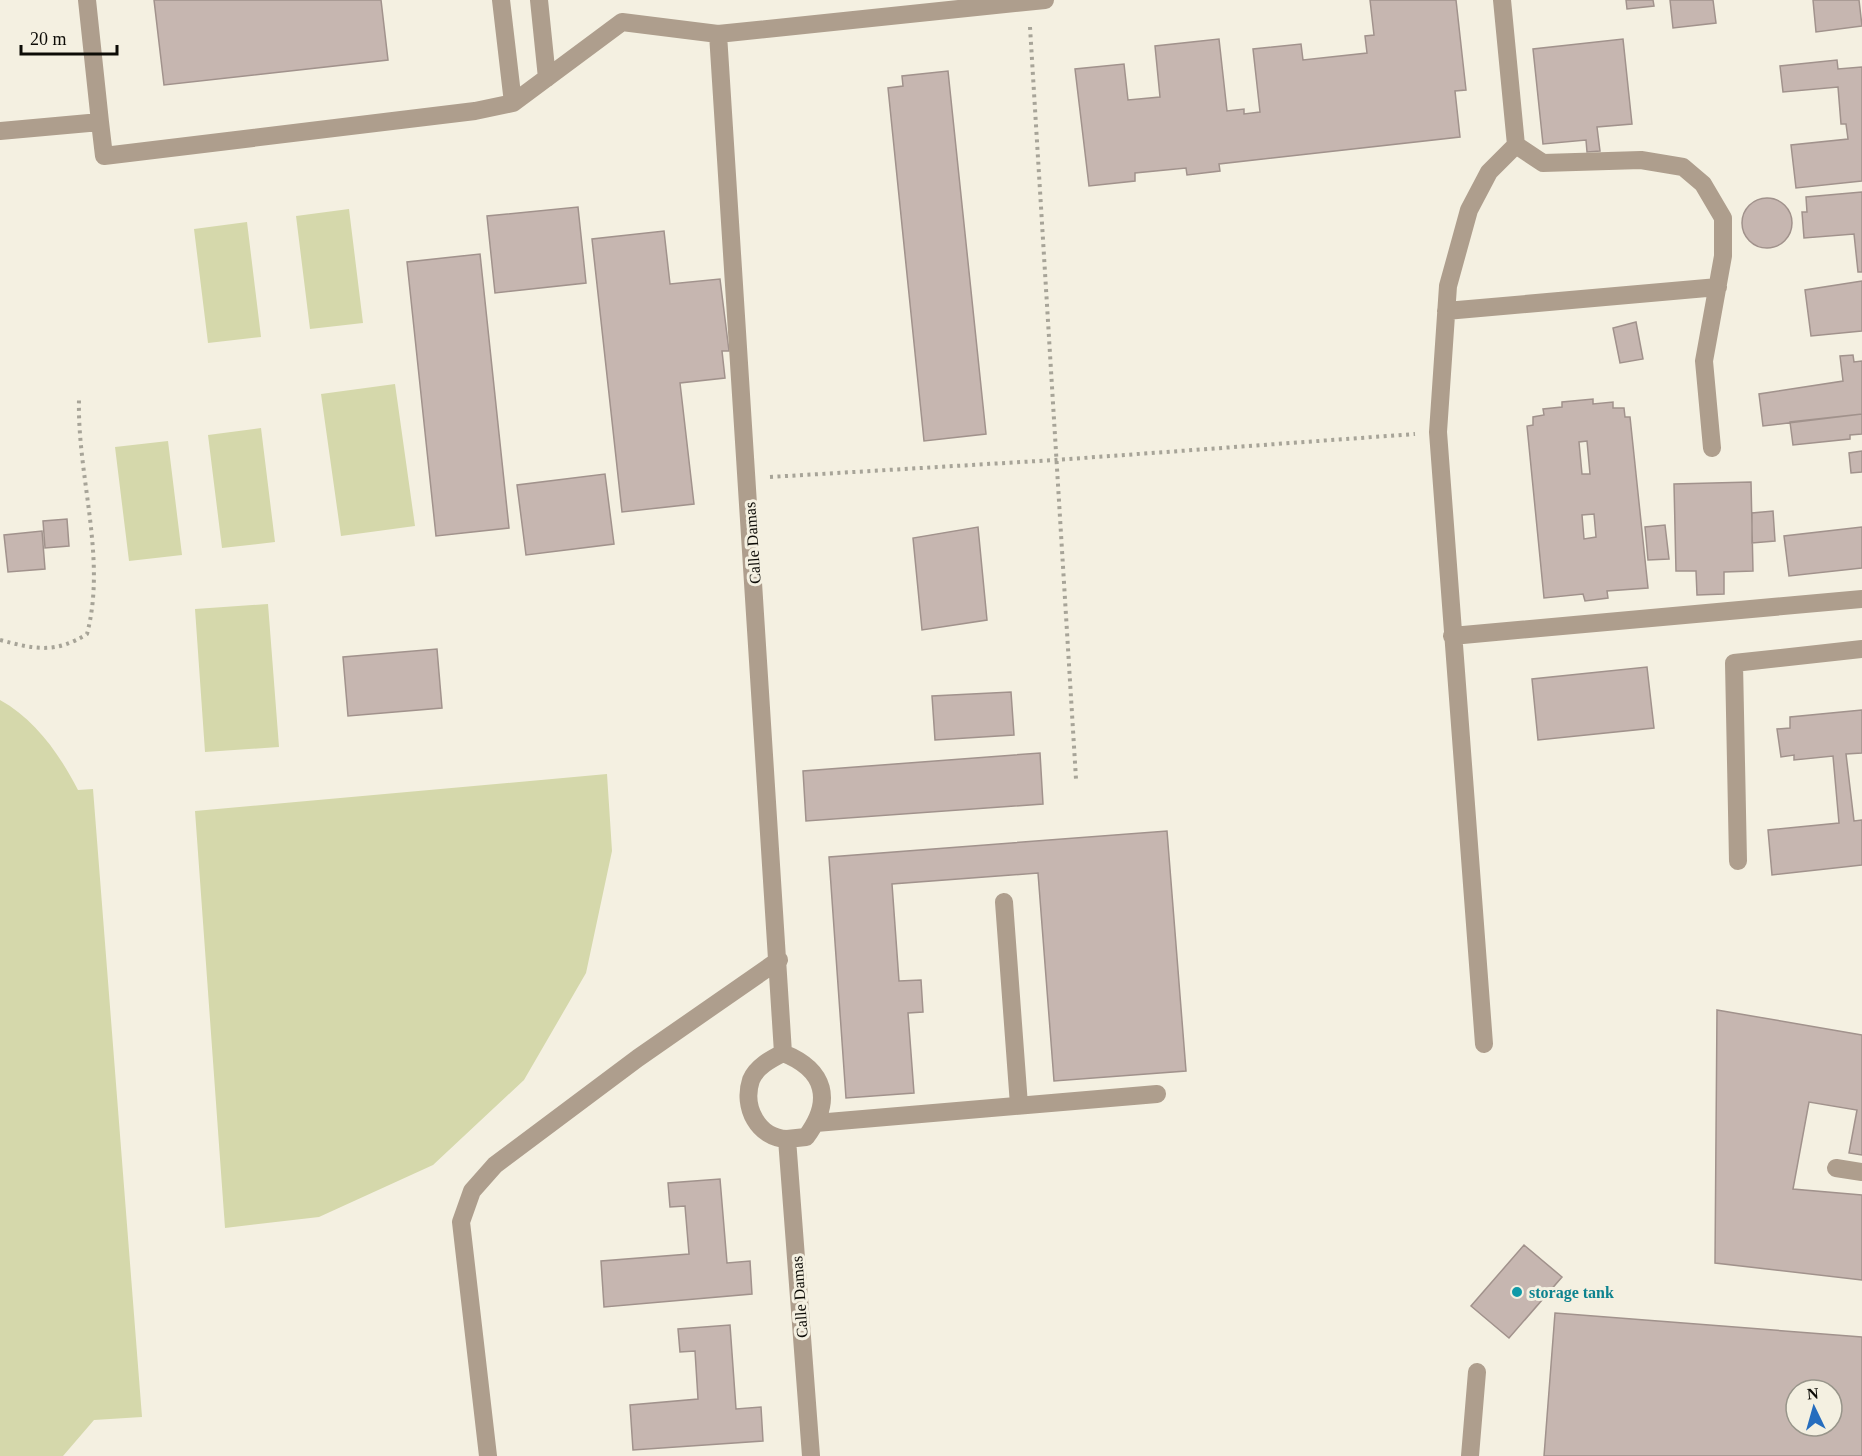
<svg xmlns="http://www.w3.org/2000/svg" width="1862" height="1456" font-family="Georgia,serif">
<rect width="100%" height="100%" fill="#f4f0e1"/>
<path fill="#d5d8ab" d="M349,209l14,114 -53,6 -14,-113z
M247,222l14,115 -53,6 -14,-114z
M395,384l20,142 -74,10 -20,-142z
M261,428l14,114 -53,6 -14,-113z
M168,441l14,114 -53,6 -14,-114z
M268,604l11,143 -74,5 -10,-143z
M0,700c35,19 60,55 78,90l15,-1 49,628 -48,3 -31,36h-63z
M607,774l5,77 -26,122 -62,107 -91,85 -114,52 -94,11 -30,-417z"/>
<path fill="#c6b6b0" stroke="#a1928c" stroke-width="1.5" fill-rule="evenodd" d="M154,0h227l7,60 -224,25z
M1370,0h86l10,90 -11,1 5,46 -241,27 1,7 -33,4 -1,-7 -51,5v8l-46,5 -14,-117 49,-5 4,36 32,-3 -5,-51 64,-7 8,72 17,-2v5l16,-2 -7,-63 48,-5 2,16 64,-7 -2,-17 9,-1z
M1626,0h27l1,6 -27,3z
M1670,0h43l3,23 -43,5z
M1813,0h46l3,26 -46,6z
M1623,39l9,85 -35,3 3,24 -13,1 -1,-12 -43,4 -10,-95z
M1837,60l1,9 24,-2v114l-66,7 -5,-43 57,-6 -2,-15h-5l-3,-37 -55,5 -3,-26z
M948,71l38,363 -62,7 -36,-353 15,-2 -1,-10z
M1862,192v80h-4l-4,-38 -50,4 -2,-26h5l-1,-15z
M1742 223a25 25 0 1 1 50 0a25 25 0 1 1-50 0Z
M578,207l8,76 -91,10 -8,-77z
M664,231l6,53 50,-5 9,72h-7l3,27 -45,5 14,121 -72,8 -30,-273z
M480,254l29,274 -73,8 -29,-274z
M1862,281v50l-51,5 -6,-46z
M1636,322l7,37 -23,4 -7,-35z
M1853,355l1,7 8,-1v53l-99,12 -4,-32 84,-13 -3,-25z
M1593,399v5l20,-2v6h11l1,9h5l18,171 -41,3 1,7 -23,3 -2,-7 -39,4 -17,-172 6,-1v-8l11,-2 -1,-6 19,-2v-5zM1587,441l3,33h-8l-3,-32zM1594,514l2,23 -12,2 -2,-24z
M1862,414v20l-12,1v4l-57,6 -3,-23z
M1862,451v21l-11,1 -2,-20z
M605,474l9,70 -88,11 -9,-70z
M1751,482l2,89 -29,1v22l-27,1 -1,-24h-20l-2,-87z
M1773,511l2,30 -23,2v-30z
M67,519l2,27 -24,2 -2,-27z
M1665,525l4,34 -21,1 -3,-33z
M978,527l9,93 -65,10 -9,-92z
M1862,527v41l-73,8 -5,-40z
M42,531l3,38 -37,3 -4,-37z
M437,649l5,59 -94,8 -5,-59z
M1647,667l7,61 -116,12 -6,-61z
M1011,692l3,43 -79,5 -3,-44z
M1862,710v43l-16,1 8,67 8,-1v45l-90,10 -4,-45 71,-7 -6,-67 -39,4v-5l-13,2 -4,-28 13,-1v-11z
M1040,753l3,51 -237,17 -3,-50z
M1167,831l19,240 -132,10 -16,-208 -146,11 7,97 22,-1 2,32 -15,1 6,80 -68,5 -17,-241z
M1717,1010l145,25v120l-13,-2 8,-43 -48,-8 -16,87 69,6v85l-147,-17z
M720,1179l7,84 23,-2 2,33 -148,13 -3,-46 88,-7 -4,-48 -15,1 -2,-24z
M1524,1245l38,32 -53,61 -38,-32z
M1555,1313l307,24v119h-318zM1796,1390h36v36h-36z
M730,1325l6,84 25,-2 2,34 -130,9 -3,-45 68,-6 -3,-48 -15,1 -2,-23z"/>
<g fill="none" stroke-linecap="round" stroke-linejoin="round">
<path stroke="#a7a498" stroke-width="4" stroke-dasharray="3 4.5" stroke-linecap="butt" d="M1030,27l46,752
M770,477l285,-17 360,-26
M0,640c34,9 55,14 87,-6 20,-76 -10,-158 -8,-235"/>
<path stroke="#ae9e8d" stroke-width="18" d="M501,0l12,103
M539,0l8,78
M718,34l65,1019c43,17 50,48 23,84l-19,2 24,317
M100,122l4,34 371,-45 38,-8 109,-81 96,12 327,-34
M0,131l100,-9 -13,-122
M1516,145l27,18 98,-3 42,7 20,17 20,34v38l-19,105 8,87
M1446,311l272,-24
M1452,636l410,-37
M1738,861l-4,-198 128,-14
M1004,902l15,203
M1484,1044l-46,-612 10,-146 21,-76 20,-38 27,-27 -14,-145
M783,1053c-12,6 -27,14 -32,27 -9,27 7,58 36,59
M816,1123l341,-29
M1836,1168l26,4
M488,1456l-27,-234 11,-31 23,-26 143,-107 141,-98
M1470,1456l7,-84"/>
</g>
<circle fill="#0f9aa8" stroke="#f4f0e1" stroke-width="2" cx="1517" cy="1292" r="6"/>
<g text-anchor="middle" stroke-width="6" stroke-linejoin="round" paint-order="stroke">
<g font-size="16" fill="#0d0c07" stroke="#f4f0e1">
<text transform="translate(752 543) rotate(-94)" y="6">Calle Damas</text>
<text transform="translate(799 1297) rotate(-94)" y="6">Calle Damas</text>
</g>
<g font-size="16" font-weight="bold" fill="#0d838f" stroke="#f4f0e1" text-anchor="start">
<text x="1529" y="1298">storage tank</text>
</g>
</g>
<g transform="translate(1814 1408) rotate(355)"><circle r="28" fill="#f4f0e1" stroke="#98958a" stroke-width="1.5"/>
<path d="M0-4.5L10 22L0 15L-10 22Z" fill="#266dbe"/>
<text y="-9" font-size="16" font-weight="bold" text-anchor="middle" fill="#0d0c07">N</text>
</g>
<path d="M21 45v9h96v-9" fill="none" stroke="#0d0c07" stroke-width="3"/>
<text x="30" y="45" font-size="18" fill="#0d0c07" stroke="#f4f0e1" stroke-width="4.5" paint-order="stroke">20 m</text>
</svg>
